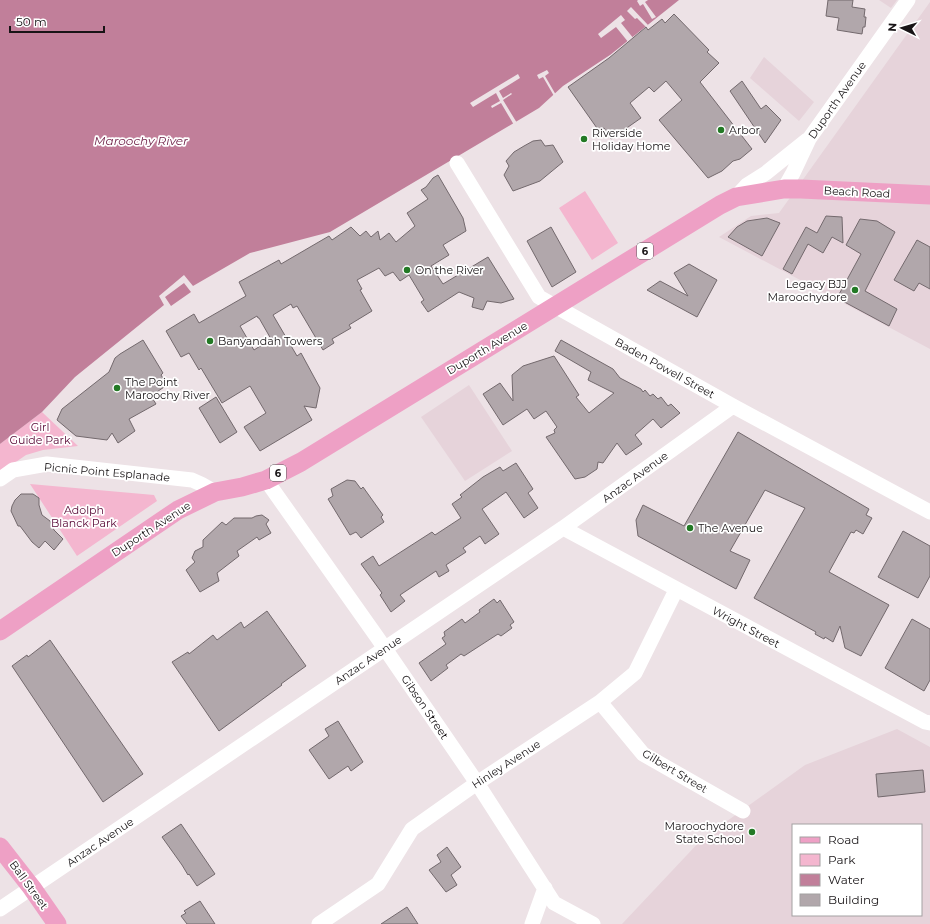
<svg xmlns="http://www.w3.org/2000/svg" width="930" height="924" font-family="Montserrat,sans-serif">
<rect width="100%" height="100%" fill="#ede2e6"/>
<path fill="#e6d3da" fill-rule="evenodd" d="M879,0h18l-6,8z
M930,2v347l-211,-112 32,-21 28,-3z
M764,57l50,45 -15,19 -49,-43z
M469,385l43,66 -47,30 -44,-64z
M897,729l33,18v177h-308l80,-85 103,-74zM793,825h128v90h-128z"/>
<path fill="#f4b6cf" d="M585,191l33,52 -26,17 -33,-52z
M42,412l36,34 -35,4 -17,5 -26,18v-29z
M30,484l124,11 3,6 -80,55z"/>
<path fill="#c17f9a" d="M0,0h679l-69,55 -47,31 -24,22 -209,124 -80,21 -57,33 -9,-11 -25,21 5,9 -89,72 -33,35 -42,32z
M184,283l7,9 -20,14 -6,-9z"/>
<path fill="#ede2e6" d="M638,0h10l-3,2 11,15 -4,2 -9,-15 -3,2 -3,-5z
M631,7l17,18 -2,2 -9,-9 -2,1 -8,-8z
M621,15l4,5 -4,3 13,16 -5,4 -13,-16 -15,11 -3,-4z
M547,70l2,3 -4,3 11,19 -2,1 -11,-19 -4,2 -2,-4z
M518,74l2,4 -21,13 4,7 8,-5 1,1 -9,6 14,23 -3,2 -13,-22 -9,5 -1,-2 9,-5 -4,-8 -23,14 -3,-4z"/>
<path fill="#b1a7ab" stroke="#73696d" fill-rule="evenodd" d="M828,0h25l-1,7 13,2 -1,8h2l-1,10h-2l-1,7 -25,-4 2,-12 -13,-2z
M674,14l35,36 -2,2 12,11 -19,19 52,67 -12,10 -7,2 -11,10 -14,7 -49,-58 23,-20 -16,-19 -12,11 -5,-5 -19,16 11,15 -30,21 -7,-11 -5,3 -31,-44 41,-29 37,-31 2,3 14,-11 3,4z
M742,81l19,28 5,-4 15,15 -16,23 -35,-52z
M541,140l4,6 8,-1 10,17 -23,19 -27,10 -9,-16 5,-9 -3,-5 8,-9 10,-6 9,-5z
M438,175l25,43 3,13 -23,14 6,10 -18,11 12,18 45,-27 26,42 -13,4 -14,-2 -4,9 -11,-3 2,-9 -15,-6 -31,20 -7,-10 3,-2 -15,-25 -9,6 -7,-9 -8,4 -6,-8 -22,12 5,9 -2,1 12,21 -23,14 2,3 -19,11 2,4 -11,7 -26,-44 -4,2 -2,-4 -18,11 24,41 4,-3 19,35 -4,20 -12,-2 8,14 -52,31 -16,-24 22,-14 -16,-27 -28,17 -21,-35 -2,2 -10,-17 -8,4 -15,-26 28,-17 5,9 47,-27 -7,-14 40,-22 2,4 48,-28 3,4 19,-13 9,9 6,-5 5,6 7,-6 2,9 9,-7 7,9 19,-16 -8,-13 21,-14 -7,-9 5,-3 7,-9zM257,316l1,2h1l12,21 -17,11 -14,-24z
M826,216l16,1 1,26 -11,-6 -9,16 -15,-9 -16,30 -9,-5 23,-42 11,6z
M767,218l13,5 -18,33 -34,-19 9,-10 10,-6z
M860,219l17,2 18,11 -30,59 32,18 -8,17 -52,-28 24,-44 -15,-9z
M551,227l25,45 -24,15 -25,-46z
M917,240l13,7v42l-11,-6 -5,8 -20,-11z
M689,264l28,16 -20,37 -50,-27 13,-9 28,15 -14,-23z
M143,340l20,33 -2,2 6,10 -16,11 5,8 -27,15 6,12 -17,12 -6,-10 -5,7 -31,-4 -19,-16 5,-11 47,-37 6,-14 5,-4z
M561,340l52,29 7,9 21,11 2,3 2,-2 5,6 3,-2 5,5 3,-2 7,9 3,-2 9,9 -19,15 -8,-9 -18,16 7,9 -16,11 -9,-12 -14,20 -5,-1 -1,7 -12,8 -10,2 -29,-42 9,-4 -1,-3 3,-3 -11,-16 -12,8 -7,-10 -24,16 -20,-31 17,-11 13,18 -1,-26 11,-9 31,-10 25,39 -3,2 13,16 25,-20 -26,-13 3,-8 -36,-21z
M216,397l21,35 -17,11 -21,-35z
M738,432l131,77 -3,6 6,3 -9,16 -7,-4 -2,3 -3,-1 -22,40 60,33 -28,51 -16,-8 -5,-22 -7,16 -8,-5 -1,2 -9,-5 1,-2 -62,-34 51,-90 -40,-18 -35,61 20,9 -14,29 -98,-53 -2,-16 7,-15 41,21z
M516,463l17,26 -5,4 10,15 -14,10 -18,-26 -24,17 17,25 -14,10 -5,-8 -17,12 3,4 -20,13 3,6 -10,6 -3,-6 -36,24 5,6 -14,11 -11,-17 2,-2 -21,-29 12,-8 6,10 53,-34 3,3 26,-17 -9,-14 10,-7 -2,-2 23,-18 17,-10 3,4z
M347,480l8,1 6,8 2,-2 20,28 -2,2 3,5 -23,16 -5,-6 -6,3 -22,-36 5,-3 -2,-7z
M21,494h12l6,4v7l3,10 8,6 4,9 9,9 -9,11 -9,-9 -6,7 -7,-6 -12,-16h-2l-7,-15 1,-5 3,-6z
M262,515l7,5 -3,4 5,9 -12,7 -2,-3 -20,14 2,5 -22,17 2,8 -19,11 -14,-22 9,-8 -3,-4 3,-7 8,-4v-7l19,-18 4,3 8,-7h18l4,-2z
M903,531l27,15v30l-12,22 -40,-21z
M494,599l3,4 3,-3 14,22 -4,3 2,3 -11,8 -3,-2 -34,22 -3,-2 -15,11 2,3 -17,13 -12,-18 27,-19 -4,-6 3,-2 -1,-4 18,-13 3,4 15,-11 -1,-2z
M267,611l39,55 -25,18 1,1 -63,46 -47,-69 16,-10 1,2 24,-19 4,5 24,-18 3,6z
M912,619l18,10v51l-6,11 -39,-23z
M50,640l93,134 -40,28 -91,-136 15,-11 1,2z
M338,721l25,41 -12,9 -3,-5 -19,13 -20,-29 20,-14 -4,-7z
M923,770l2,22 -47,5 -2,-23z
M181,824l34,50 -18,12 -8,-12 -1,1 -6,-10 -20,-28z
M447,847l14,20 -10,8 6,10 -11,7 -17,-22 12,-8 -4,-7z
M200,901l15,23h-28l-6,-8 5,-3 -2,-2z
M407,907l11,17h-37z"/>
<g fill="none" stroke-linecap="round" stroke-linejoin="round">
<path stroke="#fff" stroke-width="15" d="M457,163l82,134 194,109 197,106
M784,189l9,-16 16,-34 99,-139
M736,197l11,-12 19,-12 41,-33
M0,479l13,-9 34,-6 145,16 9,4 14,8
M266,480l111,157 100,146 77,120 39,21
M563,528l362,194 5,1
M600,702l43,52 100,57
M0,909l563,-381 170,-122
M319,924l59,-40 34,-55 65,-46 123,-81 35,-29 41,-83
M532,924l13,-36"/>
<path stroke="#eea0c5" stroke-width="19" d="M0,631l178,-121 37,-18 27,-5 24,-7 35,-18 419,-257 16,-8 48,-8h17l129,6
M0,847l32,41 25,36"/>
</g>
<g fill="#237925" stroke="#fff" stroke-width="1.5">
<circle cx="721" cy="130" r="4"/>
<circle cx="584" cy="139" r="4"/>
<circle cx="407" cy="270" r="4"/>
<circle cx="855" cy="290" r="4"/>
<circle cx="210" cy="341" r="4"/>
<circle cx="117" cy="388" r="4"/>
<circle cx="690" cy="528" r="4"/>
<circle cx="752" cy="832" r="4"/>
</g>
<g text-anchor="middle" stroke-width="3.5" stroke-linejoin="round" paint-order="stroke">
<g fill="#fff" stroke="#5d5a5c" stroke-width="1">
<rect x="637" y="243" width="16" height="16" rx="3"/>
<rect x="270" y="465" width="16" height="16" rx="3"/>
</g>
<g font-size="10" font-weight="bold" fill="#181416">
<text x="645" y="255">6</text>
<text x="278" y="477">6</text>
</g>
<g font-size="11" fill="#181416" stroke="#fff">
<text transform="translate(837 100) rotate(-55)" y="4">Duporth Avenue</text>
<text transform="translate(857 192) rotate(3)" y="4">Beach Road</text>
<text transform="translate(487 348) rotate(-31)" y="4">Duporth Avenue</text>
<text transform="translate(665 368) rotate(29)" y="4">Baden Powell Street</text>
<text transform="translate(107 472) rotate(5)" y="4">Picnic Point Esplanade</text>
<text transform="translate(635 477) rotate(-36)" y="4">Anzac Avenue</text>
<text transform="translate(151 529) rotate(-33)" y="4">Duporth Avenue</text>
<text transform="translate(746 627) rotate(28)" y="4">Wright Street</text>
<text transform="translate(368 660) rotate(-34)" y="4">Anzac Avenue</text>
<text transform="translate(425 707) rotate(56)" y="4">Gibson Street</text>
<text transform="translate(506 764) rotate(-33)" y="4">Hinley Avenue</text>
<text transform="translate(675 771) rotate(31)" y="4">Gilbert Street</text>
<text transform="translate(100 842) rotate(-34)" y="4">Anzac Avenue</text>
<text transform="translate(29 885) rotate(54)" y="4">Ball Street</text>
</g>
<g font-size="11" fill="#181416" stroke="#fff" text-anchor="start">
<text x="729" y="134">Arbor</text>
<text x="592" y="137">Riverside<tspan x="592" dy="13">Holiday Home</tspan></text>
<text x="415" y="274">On the River</text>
<text x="847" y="288" text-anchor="end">Legacy BJJ<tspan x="847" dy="13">Maroochydore</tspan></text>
<text x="218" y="345">Banyandah Towers</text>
<text x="125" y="386">The Point<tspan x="125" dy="13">Maroochy River</tspan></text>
<text x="698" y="532">The Avenue</text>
<text x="744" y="830" text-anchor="end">Maroochydore<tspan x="744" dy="13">State School</tspan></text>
</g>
<g font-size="11" fill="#570634" stroke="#fff">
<text x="40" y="431">Girl<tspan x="40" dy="13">Guide Park</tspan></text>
<text x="84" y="514">Adolph<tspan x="84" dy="13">Blanck Park</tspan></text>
</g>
<g font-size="12" font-style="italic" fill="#6e1f46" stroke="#fff">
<text x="141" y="145">Maroochy River</text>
</g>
</g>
<rect x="792" y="824" width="130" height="92" fill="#ffffff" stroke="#a3a1a2"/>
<rect x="800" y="837" width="20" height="6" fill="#eea0c5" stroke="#a3a1a2"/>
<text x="828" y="844" font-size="12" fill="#181416">Road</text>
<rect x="800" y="854" width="20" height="12" fill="#f4b6cf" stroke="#a3a1a2"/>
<text x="828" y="864" font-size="12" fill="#181416">Park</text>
<rect x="800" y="874" width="20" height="12" fill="#c17f9a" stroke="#a3a1a2"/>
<text x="828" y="884" font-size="12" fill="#181416">Water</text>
<rect x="800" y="894" width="20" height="12" fill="#b1a7ab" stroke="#a3a1a2"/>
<text x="828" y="904" font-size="12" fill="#181416">Building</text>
<g transform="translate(902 28) rotate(275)" stroke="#ffffff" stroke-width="3" paint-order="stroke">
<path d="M0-3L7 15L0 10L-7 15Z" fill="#181416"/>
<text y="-6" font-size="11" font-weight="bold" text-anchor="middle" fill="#181416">N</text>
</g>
<path d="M10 26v6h94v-6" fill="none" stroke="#181416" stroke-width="2"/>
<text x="16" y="26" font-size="12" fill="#181416" stroke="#ffffff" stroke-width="3" paint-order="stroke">50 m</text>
</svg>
